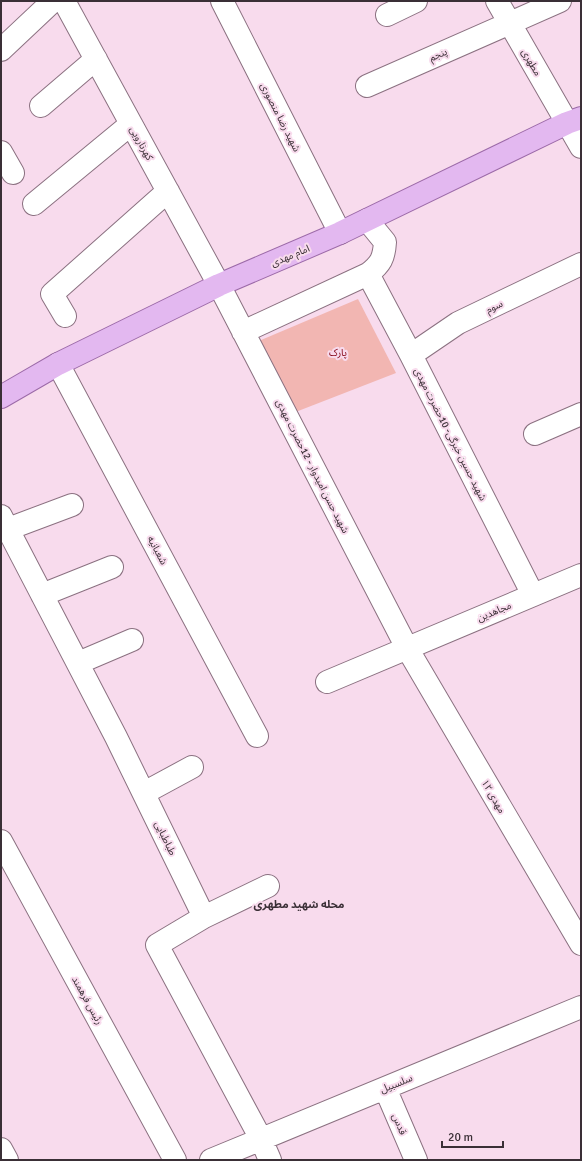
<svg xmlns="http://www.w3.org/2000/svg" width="582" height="1161" font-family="Signika,'Noto Sans Arabic',sans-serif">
<rect width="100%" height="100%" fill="#f8dbed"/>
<path fill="#f2b6b2" d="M358,299l38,74 -103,40 -39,-70z"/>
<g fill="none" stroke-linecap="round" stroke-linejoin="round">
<g stroke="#8b7181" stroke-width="24">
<path id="minor" d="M64,1l155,284 188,363 174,296
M222,1l118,232
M497,1l84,146
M387,15l29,-14
M1,50l52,-49
M367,86l193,-85
M41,106l55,-47
M1,152l12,21
M34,204l97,-80
M368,274l43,81 122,240
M65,316l-13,-22 116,-103
M243,332l125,-58c13,-10 16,-16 17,-32l-18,-22
M411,355l47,-32 123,-59
M58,364l199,372
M535,434l46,-20
M1,516l115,221 88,180 -47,28 104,194 9,21
M8,529l64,-24
M42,595l70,-28
M78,663l54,-23
M327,682l254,-107
M144,793l48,-26
M1,841l174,319
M204,917l64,-31
M385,1088l31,72
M1,1149l6,11
M211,1160l370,-153"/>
</g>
<g stroke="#9c6aa8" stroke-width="24">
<path id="major" d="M1,397l57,-33 161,-79 121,-52 227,-110 14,-5"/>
</g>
<use href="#minor" stroke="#fff" stroke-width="22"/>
<use href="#major" stroke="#e3b8f0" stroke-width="22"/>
</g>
<g text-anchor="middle" stroke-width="4" stroke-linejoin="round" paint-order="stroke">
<g font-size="10" fill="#3a2f36" stroke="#f8dbed">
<text transform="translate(438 54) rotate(-24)" y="4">پنجم</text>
<text transform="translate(532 62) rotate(60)" y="4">مطهری</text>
<text transform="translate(281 117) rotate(63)" y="4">شهید رضا منصوری</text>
<text transform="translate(142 143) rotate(61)" y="4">کهرنارویی</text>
<text transform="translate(290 255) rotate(-23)" y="4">امام مهدی</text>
<text transform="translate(494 306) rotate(-26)" y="4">سوم</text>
<text transform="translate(451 434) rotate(63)" y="4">شهید حسین خبرگی- 10حضرت مهدی</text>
<text transform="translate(313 466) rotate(63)" y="4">شهید حسن امیدوار - 12حضرت مهدی</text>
<text transform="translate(158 550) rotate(62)" y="4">شعبانیه</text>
<text transform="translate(494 611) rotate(-23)" y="4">مجاهدین</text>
<text transform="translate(494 796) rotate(60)" y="4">مهدی ۱۲</text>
<text transform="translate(166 838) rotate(64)" y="4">طباطبایی</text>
<text transform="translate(88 1000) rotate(61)" y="4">رئیس فرهمند</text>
<text transform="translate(396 1083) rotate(-22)" y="4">سلسبیل</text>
<text transform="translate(400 1124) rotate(67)" y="4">قدس</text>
</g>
<g font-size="10" fill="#830415" stroke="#f8dbed">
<text x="338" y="356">پارک</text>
</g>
<g font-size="11" font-weight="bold" fill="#3a2f36" stroke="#f8dbed">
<text x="299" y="908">محله شهید مطهری</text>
</g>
</g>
<rect width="582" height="1161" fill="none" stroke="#3a2f36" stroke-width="4"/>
<path d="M442 1141v6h61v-6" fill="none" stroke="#3a2f36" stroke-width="2"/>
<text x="448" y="1141" font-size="12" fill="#3a2f36" stroke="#f8dbed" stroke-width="3" paint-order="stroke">20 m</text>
</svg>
